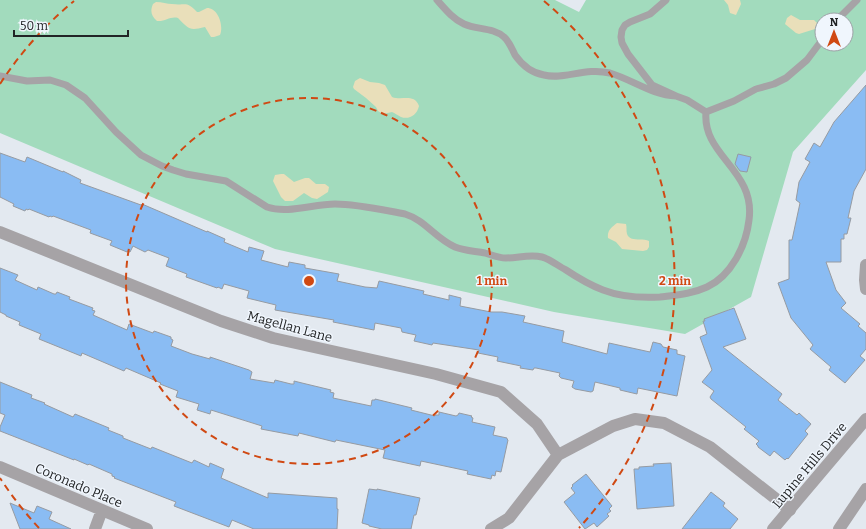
<svg xmlns="http://www.w3.org/2000/svg" width="866" height="529" font-family="Bitter,serif">
<rect width="100%" height="100%" fill="#e3e9f0"/>
<path fill="#a2dbbd" fill-rule="evenodd" d="M0,0h555l24,12 7,-12h280v70l-73,82 -42,145 -66,37 -131,-22 -279,-63 -275,-116zM822,20h24v24h-24z"/>
<path fill="#e9dfba" d="M724,0h16l1,4 -5,11 -6,-2 -2,-8z
M156,2c6,0 11,2 16,2 14,2 14,-4 25,8h2l8,-4c11,0 17,17 13,27l-6,2h-3l-6,-10c-16,4 -16,2 -27,-9 -8,-2 -13,4 -21,3 -6,-5 -7,-10 -4,-17z
M791,15l9,5h14l3,3 -2,6 -16,5 -3,-1 -11,-9 2,-6z
M360,78l10,4 9,1 6,2 7,12c10,4 22,-4 27,9 -2,9 -10,14 -18,11 -4,-2 -6,-4 -9,-5l-9,2 -5,-3 -2,-4 -10,-9 -12,-9 -1,-2 2,-6z
M281,174h3l10,8 11,-4h4l7,6h9l4,3 -1,5 -11,7 -5,-1 -8,-5 -11,8h-8l-4,-4 -8,-16 2,-6z
M617,223l9,1c1,3 0,7 1,10 3,9 16,3 22,7v6l-2,3 -4,1 -21,-2 -6,-7 -8,-4c-1,-8 4,-11 9,-15z"/>
<path fill="#8abcf3" stroke="#969ba2" d="M866,85v84l-12,22 -6,27h3l-4,16h-3v5h-3v23h-15l10,28 10,13 -5,5 19,16 -2,2 8,7v16l-6,7 5,4 -20,23 -16,-13 2,-3 -21,-18 3,-4 -22,-27 -13,-35 11,-4v-39h3l8,-37 -4,-3 3,-18 11,-20 -5,-3 9,-16 6,4 14,-25z
M0,153l25,9 2,-5 36,15v-1l18,9 -1,3 61,22 1,-1 65,28v-1l18,8 -1,3 24,10 1,-5 15,4 -3,9 27,7 1,-5 16,3v3l34,6 -2,7 28,6 12,1 2,-7 45,10 -1,3 26,6v-5l12,3 -1,8 31,6h11l23,4 -2,6 41,9 -2,11 45,12 2,-11 41,9 3,-10 8,2 2,3 14,3v4l8,2 -8,40 -39,-8 -1,6 -17,-4v-2l-25,-6 -2,9 -2,1 -16,-3 -3,-2 2,-6 -13,-3 -2,-2 1,-3 -24,-5h-2l-1,2 -13,-2 1,-2 -24,-5 1,-4 -20,-4 1,-3 -46,-7 -1,2 -18,-4 2,-6 -14,-3 -1,-4 -26,-5 -1,7 -41,-8 1,-2 -59,-10 1,-5 -29,-7 2,-7 -25,-7 -2,5 -4,-2 -1,1 -31,-11 1,-3 -21,-8 3,-8 -21,-8 -3,2 -12,-6 -3,6 -3,-1v1l-17,-7 2,-4 -22,-8 1,-3 -38,-14 -1,1 -2,-1 -1,1 -20,-8 -1,1 -2,-1 -1,2 -12,-5 1,-2 -14,-7z
M738,154l13,3 -4,15 -7,-1 -5,-7z
M0,268l18,7 -3,5 22,10 1,-3 16,7h2l1,-2 13,5 -1,2 24,9 -1,2 3,1 -2,4 34,15 2,-6 24,9 1,-2 17,6v2l2,1 -2,6 21,8 18,5v-2l39,13 3,2 -2,7 24,4 1,-3 16,4h3v-3l8,2 29,7 -1,2 4,1 -1,5 38,8 1,-6h3v-1l37,9 -1,2 24,6v-1h4v-3l17,4 2,-1 1,-2 13,3 -1,1 2,1 -1,4 23,5 -2,8 14,3v1l1,1 -7,32 -5,-1 -1,5 -3,-1 -1,4 -24,-5 1,-3 -47,-10 -1,5 -37,-8 2,-8 -49,-10 -1,2 -36,-9 -1,3 -37,-7 1,-3 -51,-16 -1,4 -13,-4 2,-6 -23,-7 2,-6 -18,-7 1,-1 -35,-15 -2,3 -42,-18 -1,3 -42,-17 2,-5 -22,-9 1,-3 -14,-6v-1l-6,-3z
M734,308l12,31 -23,8 59,47 -4,6 19,15 2,-2 12,11 -6,7 3,3 -20,25 -1,-1 -2,2 -11,-9 -4,5 -12,-9v-1l-2,-2 3,-3 -15,-12 2,-2 -35,-28 -1,-2 4,-6 -12,-9 10,-12 -12,-33 7,-3 -4,-13h2l-1,-2z
M0,382l32,13 -1,3 14,5 -1,1 29,13 2,-3 34,14 -1,2 15,6v2l28,11 1,-2 40,16 2,-3 15,7 1,-4 14,6 -3,9 47,20v-5l69,5v11h1l-1,20h-83l-22,-9 -3,7 -55,-21 2,-4 -62,-24 1,-1 -3,-1v-2l-23,-10 -1,1 -14,-6v1l-74,-29v-4l5,-12 -5,-2z
M671,463l3,43 -37,3 -3,-40h5v-2l15,-1 -1,-2z
M586,474l26,32 -3,3 2,2 -4,3 2,2 -12,11 -3,-4 -9,6 -21,-27 11,-9 -4,-5 2,-2 -1,-1z
M369,489l8,1v-1l43,9 -4,17h-2l-3,14h-29l-13,-3v-1l-7,-2z
M711,492l14,11 -2,3 15,13 -8,10h-48z
M10,503l24,10 3,-7 15,6 -3,7 22,10h-51z"/>
<g fill="none" stroke-linecap="round" stroke-linejoin="round">
<path stroke="#a6a3a6" stroke-width="7" d="M437,0c8,9 16,19 27,24 13,6 29,3 40,13 5,4 8,12 11,18 7,10 17,18 29,20 21,5 41,-8 66,-2 23,7 42,22 66,23l-24,-11 -24,-31 -6,-11 -1,-6 1,-7 3,-5 5,-3 20,-8 16,-14
M837,20l20,-20
M0,76l27,5 23,-1 16,5 19,13 31,34 25,23 21,11 11,4 13,4 40,7 41,26c21,7 46,-3 68,-3 22,0 48,6 70,10 20,6 31,25 50,33 10,4 20,4 30,6 7,2 13,5 21,5 12,0 24,-4 36,-1 8,2 16,9 24,13 12,8 24,15 37,20 18,7 38,8 57,7 16,-2 32,-3 47,-10 24,-11 39,-41 42,-67 7,-50 -47,-64 -43,-108l28,-11 22,-12 18,-5 12,-6 21,-18 15,-20
M676,96l11,4 19,12"/>
<path stroke="#a6a3a6" stroke-width="12" d="M0,232l221,89 52,17 163,36 65,18 36,32 21,31
M866,265l-1,15 1,9
M0,467l147,62
M95,529l7,-19
M491,529l18,-11 49,-63 55,-29 22,-7 29,4 46,24 80,63
M839,529l27,-40"/>
<path stroke="#a6a3a6" stroke-width="12" d="M773,529l93,-110"/>
</g>
<g fill="none" stroke="#d04913" stroke-width="2" stroke-dasharray="7 5">
<circle cx="309" cy="281" r="183"/>
<path d="M39 528A366 366 0 0 1 0 478M0 84A366 366 0 0 1 74 1M544 1A366 366 0 0 1 579 528"/>
</g>
<g text-anchor="middle" stroke-width="3" stroke-linejoin="round" paint-order="stroke">
<g font-size="13" fill="#222426" stroke="#f0f6fd">
<text transform="translate(290 326) rotate(15)" y="5">Magellan Lane</text>
<text transform="translate(809 465) rotate(-50)" y="5">Lupine Hills Drive</text>
<text transform="translate(79 485) rotate(23)" y="5">Coronado Place</text>
</g>
</g>
<circle cx="309" cy="281" r="6" fill="#d04913" stroke="#f0f6fd" stroke-width="2"/>
<g font-size="12" text-anchor="middle" font-weight="bold" fill="#d04913" stroke="#f0f6fd" stroke-width="3" stroke-linejoin="round" paint-order="stroke">
<text x="492" y="285">1 min</text>
<text x="675" y="285">2 min</text>
</g>
<g transform="translate(834 32)"><circle r="19" fill="#f0f6fd" stroke="#9ea2a7"/>
<path d="M0-3L7 15L0 10L-7 15Z" fill="#d04913"/>
<text y="-6" font-size="11" font-weight="bold" text-anchor="middle" fill="#222426">N</text>
</g>
<path d="M14 30v6h114v-6" fill="none" stroke="#222426" stroke-width="2"/>
<text x="20" y="30" font-size="12" fill="#222426" stroke="#f0f6fd" stroke-width="3" paint-order="stroke">50 m</text>
</svg>
